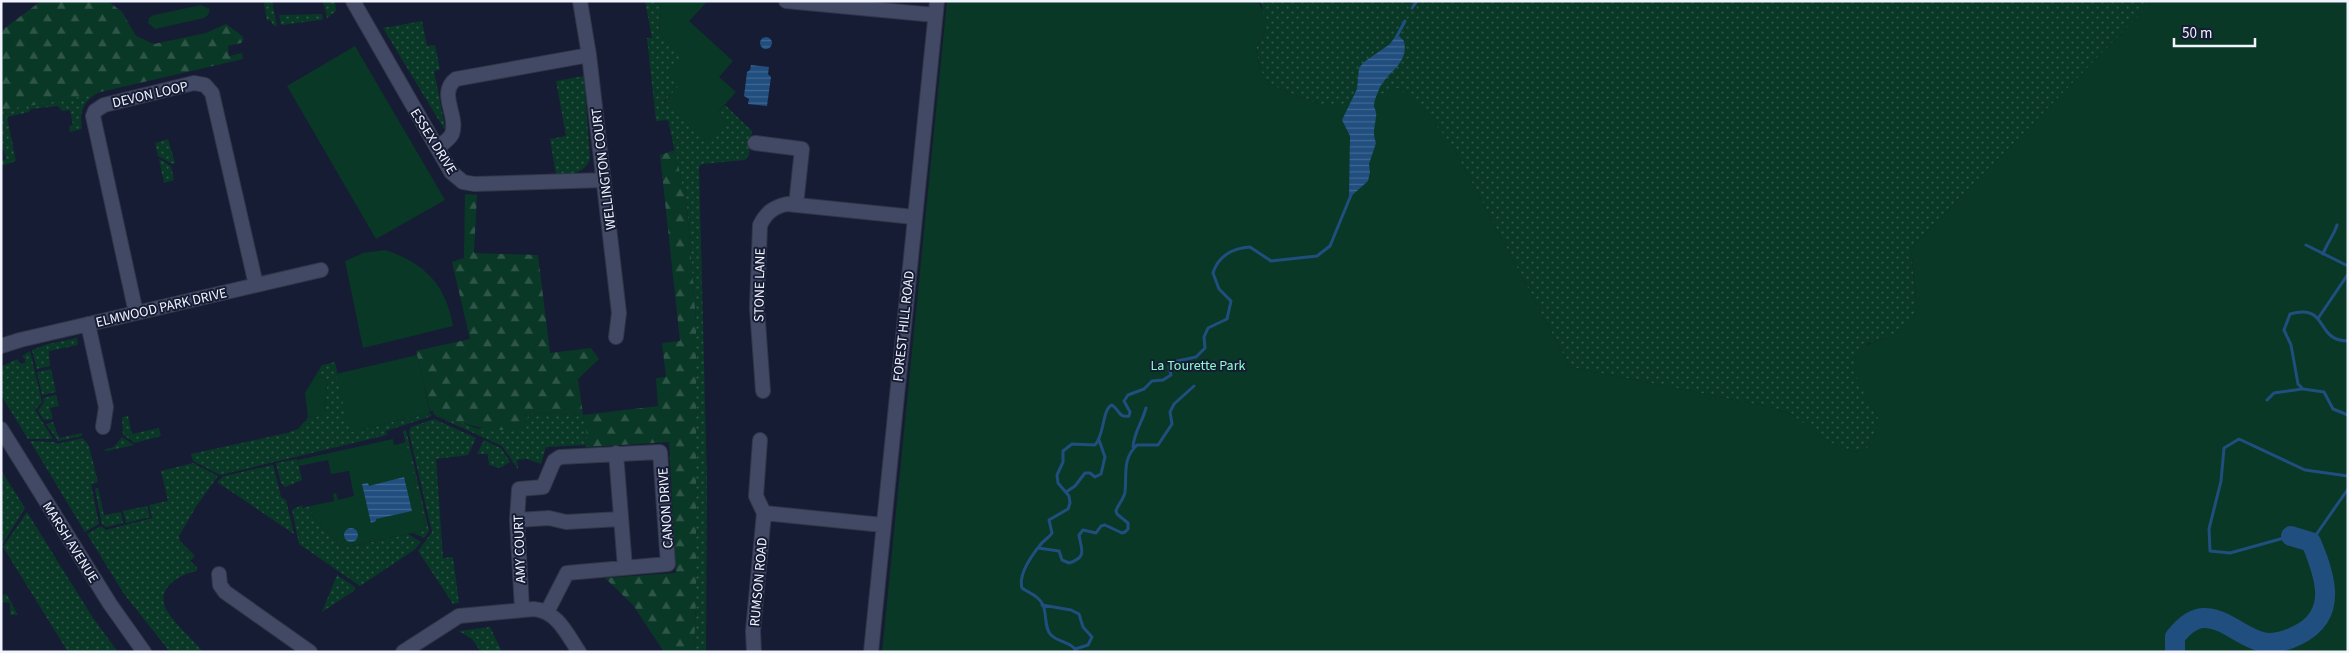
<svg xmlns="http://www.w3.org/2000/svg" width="2349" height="653" font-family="'Source Sans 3',sans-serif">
<defs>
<pattern id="grass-dots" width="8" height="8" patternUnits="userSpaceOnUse" patternTransform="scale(1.25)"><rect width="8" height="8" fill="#0a3826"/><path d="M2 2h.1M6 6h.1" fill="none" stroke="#2e5547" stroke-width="1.8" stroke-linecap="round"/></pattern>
<pattern id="forest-firs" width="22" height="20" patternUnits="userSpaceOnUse" patternTransform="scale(1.25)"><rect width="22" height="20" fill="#0a3826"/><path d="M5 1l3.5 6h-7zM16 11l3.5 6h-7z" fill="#2e5547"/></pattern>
<pattern id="water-rules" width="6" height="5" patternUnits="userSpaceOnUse" patternTransform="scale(1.25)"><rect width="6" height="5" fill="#204e7f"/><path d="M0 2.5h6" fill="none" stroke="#416892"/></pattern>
</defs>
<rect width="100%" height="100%" fill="#161c34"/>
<path fill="url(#grass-dots)" d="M266,1h6l5,25h-3l-4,-6 -3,1 -3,-17z
M323,1h12l1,10 -9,7z
M645,1h17l-3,30 26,25 -3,27 -18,19 53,11 8,-8 27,26 -3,24 -4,5 -43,4 -3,3 8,313 -1,172h-12l2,-51v-280l-9,-114 -19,-87 -12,1 -9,-83h5z
M1258,1h895l-242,247 6,63 -6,12 -10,9 -34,12v55l12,20c-2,7 -3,16 -7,23 -16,29 -63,-16 -80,-27 -5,-3 -12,-4 -18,-7l-204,-41 -118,-222 -101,-40h-31l-44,-18 -12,-9 -5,-14 -3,-16 9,-16 -3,-27z
M322,14l1,5 -3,1 -39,5 -2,-10z
M422,21l5,25 8,-1 5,25 -6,1 12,61 -63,-104z
M584,76l6,83c-6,15 -19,15 -34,16l-6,-36 16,-3 -10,-55z
M100,92c-17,8 -21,20 -18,37l-12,3 -1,-6 4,-1 -3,-15 -8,1 -4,-5 -27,3 -2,3 -22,5 9,44 -15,5v-5l5,-2 -3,-10h-2v-39z
M168,139l7,24 -3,1 -14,-8 -3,-13z
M159,159l12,7 3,14 -10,3z
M77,338l1,7 -29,6 1,15 -13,3 -5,-19 16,-6z
M30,351l12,51 -7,8 18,29h-25l-27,-44v-28l16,-8 4,5 4,-1v-4l-3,-3z
M335,362l15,70 80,-19 2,3 -46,15 1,4 -167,40 -27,-14 -2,-7 96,-21 11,-4 10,-11 15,-3 5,-34 -12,-6 6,-10z
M51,369l5,23 -14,3 -5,-23z
M56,395l3,11 -9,2 3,11 -9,1 -6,-9 6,-9 -1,-4z
M528,413l55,2 6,32h-3v-2l-40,2 -5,17 -14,-5 -10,1 1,9 -16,-23 -68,-31 26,7 18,7z
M128,416l4,18 27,-6 2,8 -26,7 -12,-8 -1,-18z
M434,419l42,19 -8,17 -32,4 7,99 10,-1 6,46 -6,1 -35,-53 14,-19 -23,-100 2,-5z
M53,422l6,16 23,-5v3l-24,5 -12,-17z
M406,430l23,101 -5,7 -11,-5 13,-3 -23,-99z
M122,437l12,8 -27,6 -4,-1 11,-3z
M83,438l6,8 9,36 -7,2 8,40 -14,8 -55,-91 25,1 2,2z
M484,440l17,8 9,14 -10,6 -11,-3 -1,-11h-11z
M297,459l5,21 -17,7 -4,-4 -5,-20z
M193,463l25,13 -21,29 -18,31 1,5 15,15 -5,5 7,6v4c-18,3 -43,18 -30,40 9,14 25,28 36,41h-33l-46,-58 -37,-60 14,-8 5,4 46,-12 -3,-13 19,-4 -7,-30z
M273,465l8,32 5,3 8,34 -77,-52 7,-6z
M1,470l24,38 -23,37 -1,-1z
M98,488l6,27 17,-3 2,11 -17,4 -4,-3 -7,-35z
M302,505l1,3 7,-2 3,11 30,31 65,-14 13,8 -7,8 -54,36 -61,-42 -7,-34z
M147,506l3,11 -24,6 -3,-12z
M27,512l66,106 25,34h-50l-65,-105z
M337,575l18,12v3l-33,22z
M4,594l3,1 11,20h-8v-12l-8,-1z
M490,627l12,25h-21l-9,-13 -13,-8z"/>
<path fill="url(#forest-firs)" d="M41,1h67l14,11 14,24 18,8 52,-11 20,-9 15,11 3,4 -3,4 -13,3 1,10 13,-3 1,6 -177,41 -65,10v-79z
M675,150l12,57 9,114v280l-2,51h-30l-31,-47 -28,-27 71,-5 -7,-131 -80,5 -6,-32 -54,-2 -4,15c-34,7 -58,-5 -91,-13l-1,-4h-3l-14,-60 54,-12 -18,-77 12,-4 1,-64 12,1 -3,58 64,2 12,98 41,-5 8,11 -21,20 5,36 75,-9 -2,-28 10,-1 -4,-34 18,-2 -20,-186z"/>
<path fill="#0a3826" d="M662,1h46l-19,20 44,40 -14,16 17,15 -19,21 11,10 -18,21 -46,-41 17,-20 -11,-11 15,-16 -16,-12 -10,-13z
M947,1h311l9,19 -2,12 -9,16 3,16 5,14 12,9 44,18h31l47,-17 27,23 27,34 118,222 204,41c6,3 13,4 18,7 17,10 64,56 80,27 4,-7 5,-16 7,-23 -8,-13 -17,-27 -22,-41 -17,-45 47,-31 59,-65 2,-6 -4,-55 -5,-65l242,-247h195v651h-1466z
M201,5l9,4 -2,6 -4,3 -49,11 -7,-6 1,-5 5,-3z
M355,46l90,154 -69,39 -89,-153z
M385,250c40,13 61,35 68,76l-90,22 -18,-87 18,-8z
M417,355l13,58 -80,19 -14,-58z
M316,375l12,6 -5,34 -15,3 -3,-25z
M393,439l1,6 12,-3 20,88 -83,18 -30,-31 -3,-11 24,-5 -1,-7 3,-1 2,7 16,-4 -5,-25 -18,3 -3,-14 -29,6 -1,-6z"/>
<path fill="url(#water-rules)" d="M1397,34l7,7c5,22 -15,30 -24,46 -2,5 -6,13 -6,19 1,4 3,6 2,11 -1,10 -4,15 0,26l-7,21 1,8 -2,9 -19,17 1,-62 -8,-16 15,-31 2,-21 5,-6 26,-18z
M760 43a6 6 0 1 1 12 0a6 6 0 1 1-12 0Z
M751,65l18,2 -1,7 3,3 -4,29 -19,-2 1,-5 -5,-3 3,-24 3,-2z
M404,477l8,34 -36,8v2l-5,2 -9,-39 6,-1 1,3z
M344 535a7 7 0 1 1 14 0a7 7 0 1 1-14 0Z"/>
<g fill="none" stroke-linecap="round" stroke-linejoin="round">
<path stroke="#204e7f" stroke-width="3" d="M1412,8l5,-7
M1397,36l8,-15
M2306,245l42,21
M2323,254c4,-11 11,-19 14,-29
M2319,317l29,-43
M2348,341c-34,0 -18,-38 -58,-27l-6,16 7,15 7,39 5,5 21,3 9,17 15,6
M2267,400l7,-7 28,-4
M1133,447c1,-15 9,-24 13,-39
M1066,492l9,-6 10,-13h5l5,4 6,-3 4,-17 -6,-17
M2291,536l-61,17 -20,-2 -1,-22 12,-48 3,-33 15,-9 66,31 43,6
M2311,542l37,-53
M1038,548l21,3 3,9 7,3c19,-6 12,-14 10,-28l4,-5 13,3 5,-7 4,-1 17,8 3,-1 3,-3v-6l-11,-9 -1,-3c2,-7 8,-12 9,-19 2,-18 -3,-33 12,-47h21l14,-21 -2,-12 4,-8 20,-18
M1042,605l29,5 8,4 4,13 9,10 -4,8 -13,4
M1077,652c-6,-11 -18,-9 -26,-17 -7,-7 -4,-21 -8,-30 -5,-10 -13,-11 -21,-17 -4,-14 10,-33 19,-44 3,-4 8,-6 11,-11l-3,-13 19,-11 2,-6 -1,-7 -11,-13 -1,-8 6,-13v-11l9,-7 23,1c10,-11 7,-36 17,-40 7,4 6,13 17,11l1,-4 -6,-11 4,-6 16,-6 8,-8 11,-1 8,-5 -2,-8 4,-5 23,-5 9,-9 -1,-11 4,-9 19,-9 4,-18 -12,-12 -6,-16c5,-17 20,-25 37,-26l21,14 46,-5 13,-10 21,-51"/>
<path stroke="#204e7f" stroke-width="20" d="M2175,652v-15c7,-9 18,-20 31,-19 20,1 36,19 56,24 11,3 26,-2 36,-7 41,-20 27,-60 13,-93l-20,-6"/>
<g stroke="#333649" stroke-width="16">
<path id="minor" d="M353,1l98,171 12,10 11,2 130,-4
M580,1l9,54 30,258 -3,24
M786,1l149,14
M755,143l47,6 -6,56
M437,148c5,-4 12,-8 15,-14 7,-18 -15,-41 4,-55l133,-24
M136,313l-43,-197 2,-5 9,-6 90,-22 11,2 7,8 44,192
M88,324l18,83 -3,20
M1,346l19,-6 301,-70
M763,391l-6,-83 3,-83c6,-12 13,-18 27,-21l127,13
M1,429l109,175 34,48
M616,453l9,115
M764,513l119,12
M517,520l32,-2 17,4 55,-3
M219,574l1,11 5,7 85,60
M522,609l-5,-89 2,-31 24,-2 11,-26 6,-4 100,-5 8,112 -101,9 -20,39
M403,652l56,-36 75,-7c23,2 33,25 45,43
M754,652l-1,-21 11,-118 -8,-17 4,-56
M871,652l66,-651"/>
</g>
<use href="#minor" stroke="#414965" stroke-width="14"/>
</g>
<g text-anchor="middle" stroke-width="4" stroke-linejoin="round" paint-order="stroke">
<g font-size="14" fill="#f1f4ff" stroke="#161c34">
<text transform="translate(150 94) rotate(-13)" y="5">DEVON LOOP</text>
<text transform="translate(434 141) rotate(58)" y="5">ESSEX DRIVE</text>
<text transform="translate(603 169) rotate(-97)" y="5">WELLINGTON COURT</text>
<text transform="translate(759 285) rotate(-89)" y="5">STONE LANE</text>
<text transform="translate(161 307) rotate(-13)" y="5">ELMWOOD PARK DRIVE</text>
<text transform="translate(903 326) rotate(-84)" y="5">FOREST HILL ROAD</text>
<text transform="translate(665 508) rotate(-94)" y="5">CANON DRIVE</text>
<text transform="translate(71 542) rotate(58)" y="5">MARSH AVENUE</text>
<text transform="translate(519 549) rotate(-92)" y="5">AMY COURT</text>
<text transform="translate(758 582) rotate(-85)" y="5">RUMSON ROAD</text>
</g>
<g font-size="14" fill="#8bfcca" stroke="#161c34">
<text x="1198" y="370">La Tourette Park</text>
</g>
</g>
<rect width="2349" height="653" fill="none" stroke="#f1f4ff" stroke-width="5"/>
<path d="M2174 38v8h81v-8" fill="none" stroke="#f1f4ff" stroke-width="2.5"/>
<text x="2182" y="38" font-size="15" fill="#f1f4ff" stroke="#161c34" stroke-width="4" paint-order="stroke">50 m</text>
</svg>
